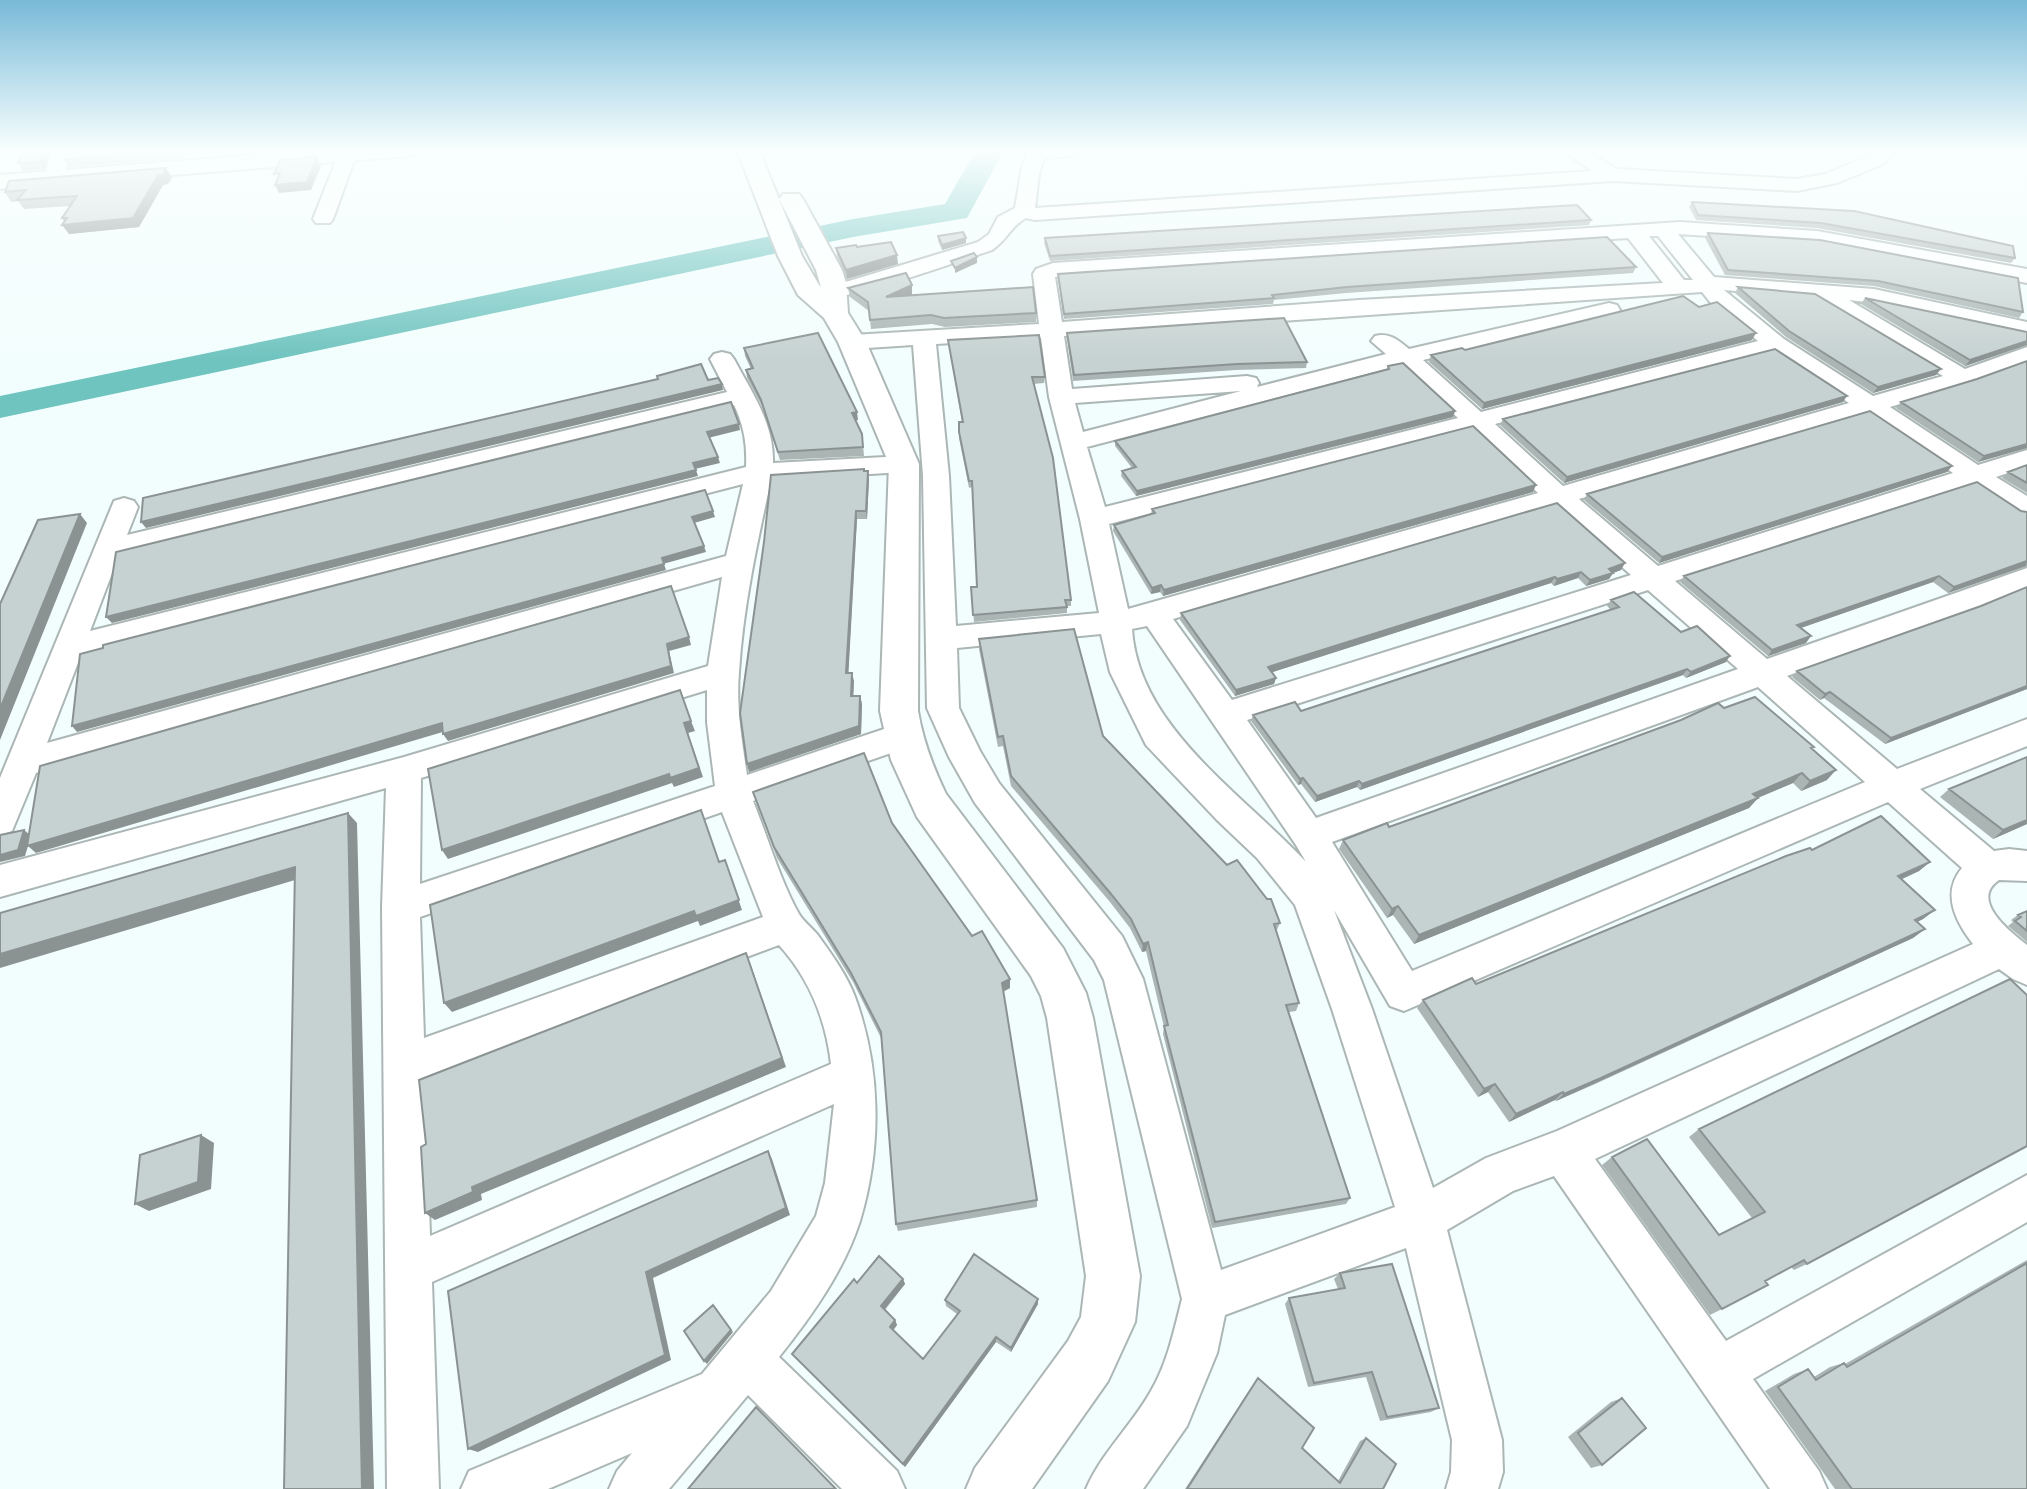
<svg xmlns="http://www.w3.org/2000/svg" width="2027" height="1489" font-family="'Golos Text',sans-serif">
<rect width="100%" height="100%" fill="#f2fefd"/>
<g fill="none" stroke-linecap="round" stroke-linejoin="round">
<path fill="#70c4c0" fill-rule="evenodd" d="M976,150h28l-37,68 -114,19 -853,181v-22l853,-177 92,-15z"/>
<g stroke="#abb6b5" stroke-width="4">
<path id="minor" d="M52,150h18l-6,28 -10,6 -10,-6z
M1029,150h50l-9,6 -26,2 -5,16 -4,34 557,-37 -31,-21h23l33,19 180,10 28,-5 42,-17 8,-7h21l-15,15 -44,18 -40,8 -184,-10 -578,39 -9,-2c-15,8 -19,22 -34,32 -36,12 -156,56 -187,49l-3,-5 3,-5 44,-8 129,-39 11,-8 9,-17 17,-9 7,-41z
M340,151h14l2,4 -23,64 -3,4h-14l-3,-4z
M1680,222l137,9 210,38v14l-210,-40 -139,-9 36,43 160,12 153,33v14l-153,-33 -25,-3 116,69 62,-22v15l-55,21 -82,24 88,58 49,-15v17l-31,10 31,19v22l-10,-3 -45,-30 -297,96 92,78 260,-91v21l-240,87 110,93 130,-50v27l-107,43 74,62 15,-2 18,2v30l-28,-1c-30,20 11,52 28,65v40l-14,-6 -14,-10 -404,190 131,182 301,-166v47l-274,157 66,92 8,18h-57l-216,-313 -41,15 -66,39 55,210 1,32 -5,17h-52l5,-17 1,-32 -46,-192 -181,67 -8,38 -30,73 -44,63h-57c16,-37 46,-64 65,-98 17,-29 23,-61 31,-92l-78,-319 -10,-20 -119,-157 -26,-46 -22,-49 -4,-232 -10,-131 -61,4 -8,-2 -4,-5 4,-5 8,-2 187,-11 -6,-50 3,-5 17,-6zM1649,236h9l35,44h-9zM1628,238l35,45 -304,17 -297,22 -7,-45zM1724,290l88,7 131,79 -70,20 -89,-57zM1702,292l8,10 48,39 -277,71 -58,-52 194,-45 3,-5 -3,-5 -8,-2 -200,46c-11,-9 -20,-17 -34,-13l-4,5 15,13 -129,33 2,-4 -3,-5 -9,-2 -175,13 -8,-53zM1041,338l8,59 31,122 19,94 -143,13 -7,-150 -13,-132zM1772,352l77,51 -286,83 -68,-62zM1401,365l57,53 -353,89 -18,-60zM1241,391l-158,41 -8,-29zM1866,414l87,59 -295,93 -79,-67zM1471,430l67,63 -410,116 -19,-85zM1554,507l77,68 -399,125 -59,-81zM1648,590l90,79 -422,149 -69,-98zM1147,626l149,219 10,17c-61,-66 -168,-135 -174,-233zM1101,634l9,38 36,73 71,75 40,38 38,47 37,104 63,198 -174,63 -78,-291 -21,-43 -123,-153 -19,-32 -21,-43 -2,-60zM1758,687l107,95 -453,189 -80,-129zM1888,802l74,66c-21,25 -7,53 11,76l-416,187 -71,27 -53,30 -61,-179 -38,-99 56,96 14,5z
M722,352l8,2 4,5c18,34 40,64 39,104l131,-7 9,2 4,6 -4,6 -9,2 -133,8c-14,63 -28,128 -32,192 -3,35 3,69 8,103l155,-52 12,4 5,9 -5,9 -161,56c14,34 28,82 46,113 4,7 12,13 18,20 13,18 30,41 38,63 26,71 27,151 5,224 -16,50 -49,96 -81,136l118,114 8,18h-63l-94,-94 -79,94h-60l8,-18 15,-18 -84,36h-87l8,-18 233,-97 69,-83 45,-75 9,-33 9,-79 -402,178 7,207h-52l-5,-582 4,-119 -386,109v-32l404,-108 304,-91 14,-89 -686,196 -24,58 -12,4v-57l114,-277 10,-3 10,3 4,6 -11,28 600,-143 -17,-33 4,-5zM734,405c10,21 13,39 12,62l-656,164 29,-76zM743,484l-17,72 -679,187 34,-88zM707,690v32l8,64 -295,98 1,-106zM722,812l41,105 -339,121 -4,-121zM779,945c30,33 47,75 52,119l-401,172 -5,-159z"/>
</g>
<g stroke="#abb6b5" stroke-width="4">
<path id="tertiary" d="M737,150h22l43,106 19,32 -5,-18 -37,-71 4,-5h16l4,5 39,71 4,13 2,30 18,29 53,122 -1,247c5,30 15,56 28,83l117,154 23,45 7,25 47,258 -5,46 -27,59 -76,108h-66l9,-21 93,-127 13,-24 5,-41 -39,-258 -6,-22 -10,-20 -114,-159 -26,-57 -11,-49 9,-247 -51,-122 -14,-24 -26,-23 -20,-39z"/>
</g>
<g stroke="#abb6b5" stroke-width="4">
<path id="primary" d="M319,150h99l-3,5 -8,1 -407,33v-14z"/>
</g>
<use href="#minor" fill="#fff" fill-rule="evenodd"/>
<use href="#tertiary" fill="#fff" fill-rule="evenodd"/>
<use href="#primary" fill="#fff" fill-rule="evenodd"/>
</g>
<path fill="#aab5b4" d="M24,150h27l-7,19 -21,2 -5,-8z
M66,150h121l-4,8 -114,9 -5,-7z
M166,168l6,10 -4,6 -5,1 -24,42 -70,7 -5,-13 6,-15 -46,3 -6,-8 -7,1 -6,-10z
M1692,202l162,9 161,47 -4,5 -194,-35 -121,-8 -7,-13z
M1591,220l-2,5 -539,36 -6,-18 1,-5z
M1708,233l315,79 -4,6 -145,-32 -149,-11 -20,-37z
M938,236l28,7 -24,7 -4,-9z
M836,248l62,16 -51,15 -10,-23z
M1636,267l-3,6 -287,20 -72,7 -1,4 -209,15 -6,-40v-5z
M1738,287l198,88 -63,18 -87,-56 -51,-44z
M848,288l64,6 -3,2 127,17v9l-91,5 -13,-3 -61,5 -2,-18 -19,-14z
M1865,298l162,34v13l-62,21 -104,-62z
M1699,307l53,33 -270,69 -53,-47 2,-7 34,-5z
M1067,333l240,29 -1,6 -70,2 -163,11 -6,-43z
M948,340l97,37 -1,6 -11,1 38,216v6h-4v7l-93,9 -3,-35h6l-5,-100 -3,1 -10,-50v-16h3z
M744,348l114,72h-3l7,14 2,22 -84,4 -17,-52 -16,-30 -1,-8 5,-1 -6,-13z
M1388,366l67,45 -2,6 -317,79 -15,-20 1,-5 10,-3 -17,-22v-5l272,-71z
M1977,379l50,69 -49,14 -82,-54 5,-6z
M1843,402l-279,81 -64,-58 3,-6z
M2027,465v28l-25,-15 6,-6z
M1952,466l-5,6 -288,91 -75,-63 3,-6z
M864,471l5,8 -2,40h-10l-9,154 6,8 -1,15h7l2,8 -1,30 -112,38z
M1533,492l-370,104 -3,-4 -9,2 -38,-63 1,-6 37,-11 1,-5z
M1557,503l64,67 -8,3 -4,6 -23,7 -8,-8 -24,8 -3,-3 -279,89 4,6 -2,6 -39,12 -55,-76 1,-7z
M2021,511l6,1v54l-79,27 -15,-11 -132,46 5,15 -38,13 -88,-74 4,-6z
M2027,587v102l-142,55 -61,-46 -4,2 -28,-23 5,-6 184,-65z
M1611,600l70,32 45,30 -40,16 -3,-3 -323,115 -3,-3 -42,15 -14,-18 -3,1 -47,-64 2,-6 48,-4 310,-101 -4,-4z
M979,639l124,97 177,187 -4,9 23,71 -3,8 -7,1 61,186 -4,6 -134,24 -49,-194 1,-7 -18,-76 -4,1 -12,-24 -20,-26 -99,-116 -8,-40 -5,1 -19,-98z
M1724,708l88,41 15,31 -26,11 -8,-8 -35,15 -9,10 -335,136 -21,-29 -6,3 -48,-69 4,-9 46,-13z
M1949,789l78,35 -34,15 -53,-42z
M753,792l139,31 118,165 -7,4 34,208v7l-139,24 -2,-7 -15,-186 -28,-56 -76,-124z
M1812,850l118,12 -11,9 -17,8 33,31 -12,9 -6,3 8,7 -12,9 -320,147 -37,16 -1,-1 -46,22 -21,-30 -10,5 -61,-89 6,-8 53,-16z
M2027,911v31l-19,-16 5,-4 -2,-2 7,-5z
M1699,1129l108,135 -13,6 -3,-3 -26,14 -43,28 -12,6 -108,-150 10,-8 107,78 33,-17 -63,-81z
M2027,1260v229h-192l-70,-98 29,-17 14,-5 6,8 16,-10 14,-4 1,1z
M1340,1273l99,135 -8,4 -51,9 -14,-44 -58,10 -23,-83 4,-6 49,-9 -4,-10z
M903,1279l2,5 -20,26 10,10 2,5 -4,5 30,29 34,-45 -11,-8 -1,-6 93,-1v5l-27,48 -15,-10 -91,125 -113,-113 65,-71z
M1258,1378l44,70 36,33 22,-40 6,-3 17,51h-198l69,-106z
M1622,1398l-20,67 -11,3 -23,-31 43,-35z"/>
<path fill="#8b9392" d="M43,150h8l-7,19 -5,-7z
M179,150h8l-4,8 -4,-7z
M317,157l4,9 -10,24 -32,3 -4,-8z
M166,168l6,10 -4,6 -5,1 -24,42 -70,7 -7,-9 4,-1 -4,-6h5l91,-43z
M966,238v5l-24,7v-5z
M897,255l1,9 -51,15 -1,-9z
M977,257v6l-22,10v-5z
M912,285v9l-25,12 -1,-9z
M1756,333l-4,7 -270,69 2,-6z
M2027,341v4l-62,21 5,-6z
M1941,369l-5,6 -63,18 5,-6z
M722,384l1,6 -577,138 -5,-6z
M1847,396l-4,6 -279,81 3,-6z
M1455,411l-2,6 -317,79 1,-5z
M857,412l1,8 -5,1 -1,-8z
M739,424l1,6 -32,8 -1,-6z
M2027,444v4l-49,14 6,-6z
M718,457l2,6 -25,6 -2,-6z
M1952,466l-5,6 -288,91 3,-6z
M696,470l2,6 -586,147 -6,-6z
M868,471l1,8 -2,40 -1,-8z
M1536,485l-3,7 -370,104 1,-6z
M713,511l2,6 -21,6 -2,-6z
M856,511l1,8 -9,162 -2,-8z
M80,514l7,9 -87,217v-31z
M704,546l2,6 -43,12 -1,-6z
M2027,561l-1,5 -78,27 6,-6z
M1625,563l-4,7 -8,3 -4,6 -23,7 4,-6 19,-11z
M664,564l2,6 -589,162 -5,-6z
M1581,572l-3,6 -24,8 3,-7z
M1939,576l-6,6 -141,49 5,-6z
M1555,577l-4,6 -284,91 1,-7z
M1161,585l-1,7 -9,2 1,-6z
M1811,636l-5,7 -38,13 4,-6z
M689,637l2,8 -22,6 5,22 -226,68 -5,-7 224,-90z
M1730,656l-4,6 -40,16 5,-6z
M1687,669l-4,6 -323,115 2,-6z
M852,673l2,8 -1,23 -2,-8z
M1276,678l-2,6 -39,12 1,-6z
M2027,686v3l-142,55 6,-6z
M1830,692l-6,6 -4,2 5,-6z
M860,696l2,8 -1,30 -112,38 -2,-8z
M691,721l4,10 -7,2 15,44 -29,10 -2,-4 -224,76 -6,-9 227,-76 15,-51z
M442,723l4,8 -410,122 -8,-7 -3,10 -25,6v-7l24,-25 6,5z
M1836,770l-9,10 -26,11 9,-10z
M1802,773l-9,10 -48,20 8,-9z
M1303,778l-2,6 -3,1 2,-6z
M1359,781l-2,6 -42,15 2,-6z
M1758,798l-9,10 -335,136 5,-9z
M348,813l9,10 17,666h-12z
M2027,820v4l-34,15 10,-9z
M725,860l17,50 -42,16 -2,-5 -246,91 -8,-9z
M1930,862l-11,9 -32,15 11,-10z
M295,867l10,10 -305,91v-14z
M1398,906l-5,9 -6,3 5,-9z
M1935,910l-12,9 -19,10 11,-9z
M1925,929l-12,9 -357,163 8,-7z
M1148,942l-2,9 -4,1 1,-8z
M750,963l36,104 -305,127 1,6 -47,20 -10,-7 47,-26z
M1010,979v9l-8,4v-9z
M1495,1084l-7,8 -10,5 6,-8z
M1563,1092l-8,8 -46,22 7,-8z
M201,1135l13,8 -3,46 -62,22 -14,-7z
M768,1151l4,8 18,56 -137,63 18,82 -193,92 -10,-3z
M903,1279l2,5 -22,27 -2,-5z
M1038,1299v5l-27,48v-4z
M716,1308l17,24 -26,32 -3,-3z
M895,1320l2,5 -5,7 -2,-5z
M996,1337v5l-91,125 -2,-3z"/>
<path fill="#c6d2d1" stroke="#8b9392" stroke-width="2" d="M24,150h19l-4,12 -21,1z
M66,150h113l-115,10z
M317,157l-10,25 -32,3 5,-12 -6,1 6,-14z
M166,168l-3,7h-5l-25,43 -71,7 5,-7h-5l15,-22 -60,4 9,-10 -21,2 4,-11z
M1692,202l162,9 159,35 2,12 -194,-35 -123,-8z
M1577,205l14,15 -541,36 -5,-18z
M963,232l3,6 -24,7 -4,-9z
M1708,233l112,7 198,38 5,34 -145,-31 -150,-11z
M1607,237l29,30 -289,20 -75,8 2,3 -210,16 -6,-40z
M891,242l6,13 -51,15 -10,-22 20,-3 1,2z
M974,253l3,4 -22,11 -4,-7z
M906,273l6,12 -26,12 147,-10 3,26 -92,5 -13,-3 -61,5 -2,-18 -20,-14z
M1738,287l77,7 126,75 -63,18 -89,-56z
M1683,296l16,11 18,-5 39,31 -272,70 -53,-48 31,-7 3,2z
M1865,298l162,34v9l-57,19z
M1284,318l23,44 -70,2 -163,11 -7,-42z
M818,333l39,79 -5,1 10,21 1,13 -85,5 -17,-52 -15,-30 7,-2 -9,-20z
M1039,335l6,42h-13l21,81 18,142h-6l2,7 -94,8 -2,-28h6l-5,-106h-3l-10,-49v-10h4l-15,-82z
M1775,349l72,47 -280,81 -64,-58z
M2027,361v83l-43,12 -83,-54 76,-23z
M1403,363l52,48 -318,80 -15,-20 14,-4 -21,-26 274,-72 -1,-3z
M701,364l7,16 10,-2 4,6 -581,138 2,-24 515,-119 -1,-3z
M731,402l8,22 -32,8 11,25 -25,6 3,7 -590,147 10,-65z
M1870,411l82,55 -290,91 -75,-63z
M1473,426l63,59 -372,105 -3,-5 -9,3 -38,-63 41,-12 -3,-4z
M2027,465v18l-19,-11z
M864,469v2h4l-2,40h-10l-10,162h6l-1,23h9l-1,30 -112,38 -7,-51 24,-171 7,-67z
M1977,482l44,29 6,1v49l-73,26 -15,-11 -142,49 14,11 -39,14 -88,-74z
M705,490l8,21 -21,6 12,29 -42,12 2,6 -592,162 8,-72 23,-6v-3z
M1557,503l68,60 -16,6 4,4 -23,7 -9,-8 -24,7 -2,-2 -287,90 8,11 -40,12 -55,-77z
M80,514l-80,195v-105l38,-84z
M671,586l18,51 -22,7 4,22 -228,68 -1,-11 -415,123 13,-80z
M2027,587v99l-136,52 -61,-46 -5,2 -28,-23 184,-65z
M1634,592l47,40 16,-6 33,30 -39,16 -4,-3 -325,115 -3,-3 -42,15 -14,-18 -3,1 -47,-64 42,-13 6,9 318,-104 -8,-7z
M1074,629l29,107 124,129 10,-5 30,39h4l9,24 -6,1 25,79 -13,2 64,193 -135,24 -51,-196 4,-1 -20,-83 -5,2 -12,-25 -20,-25 -100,-118 -8,-40 -5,1 -19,-98z
M680,690l11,31 -7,2 15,45 -29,10 -1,-4 -227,76 -14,-81z
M1755,697l59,50 -3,1 25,22 -26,11 -8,-8 -49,21 5,4 -339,137 -21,-29 -6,3 -49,-69 44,-17 2,4 45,-16 247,-91 37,-17 6,5z
M864,753l28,70 80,113 10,-5 28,48 -8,4 35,217 -141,24 -15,-192 -30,-59 -77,-126 -21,-55z
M2027,757v63l-24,10 -54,-41z
M701,810l18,52 6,-2 14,40 -43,16 -2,-5 -250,92 -14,-98z
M348,813l14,676h-78l11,-622 -295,87v-41z
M1881,816l49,46 -32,14 37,34 -20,10 10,9 -324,149 -37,16 -1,-2 -47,22 -21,-30 -11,5 -61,-89 49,-22 4,6 310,-128 24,-8 2,2z
M24,830l-6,20 -18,5v-20z
M2027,911v20l-12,-10 6,-4 -3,-2z
M746,953l36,105 -310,129 1,5 -48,21 -4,-66 5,-3 -7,-64z
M2010,979l17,16v151l-220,118 -3,-4 -39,21 3,4 -46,24 -110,-152 35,-18 72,96 46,-23 -66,-83z
M201,1135l-3,47 -63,22 5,-49z
M768,1151l18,57 -140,64 19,83 -197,94 -20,-158z
M974,1254l64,45 -27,49 -15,-11 -93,127 -111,-110 62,-75 3,4 22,-27 24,23 -22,27 14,14 -5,7 33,32 37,-48 -15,-11z
M2027,1263v226h-175l-74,-102 30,-18 8,11 28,-17 3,4z
M1392,1264l47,144 -52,9 -15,-45 -58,11 -25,-85 56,-10 -5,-15z
M713,1305l18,25 -27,31 -20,-30z
M1258,1378l56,50 -12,20 38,35 26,-45 30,26 -13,25h-196z
M1622,1398l24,30 -44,37 -24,-32z
M756,1407l80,82h-148z"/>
<linearGradient id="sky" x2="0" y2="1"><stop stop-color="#78bad8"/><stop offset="0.42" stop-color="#f9fffe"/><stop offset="1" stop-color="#f9fffe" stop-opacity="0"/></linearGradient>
<rect width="2027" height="359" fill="url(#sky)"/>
</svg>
